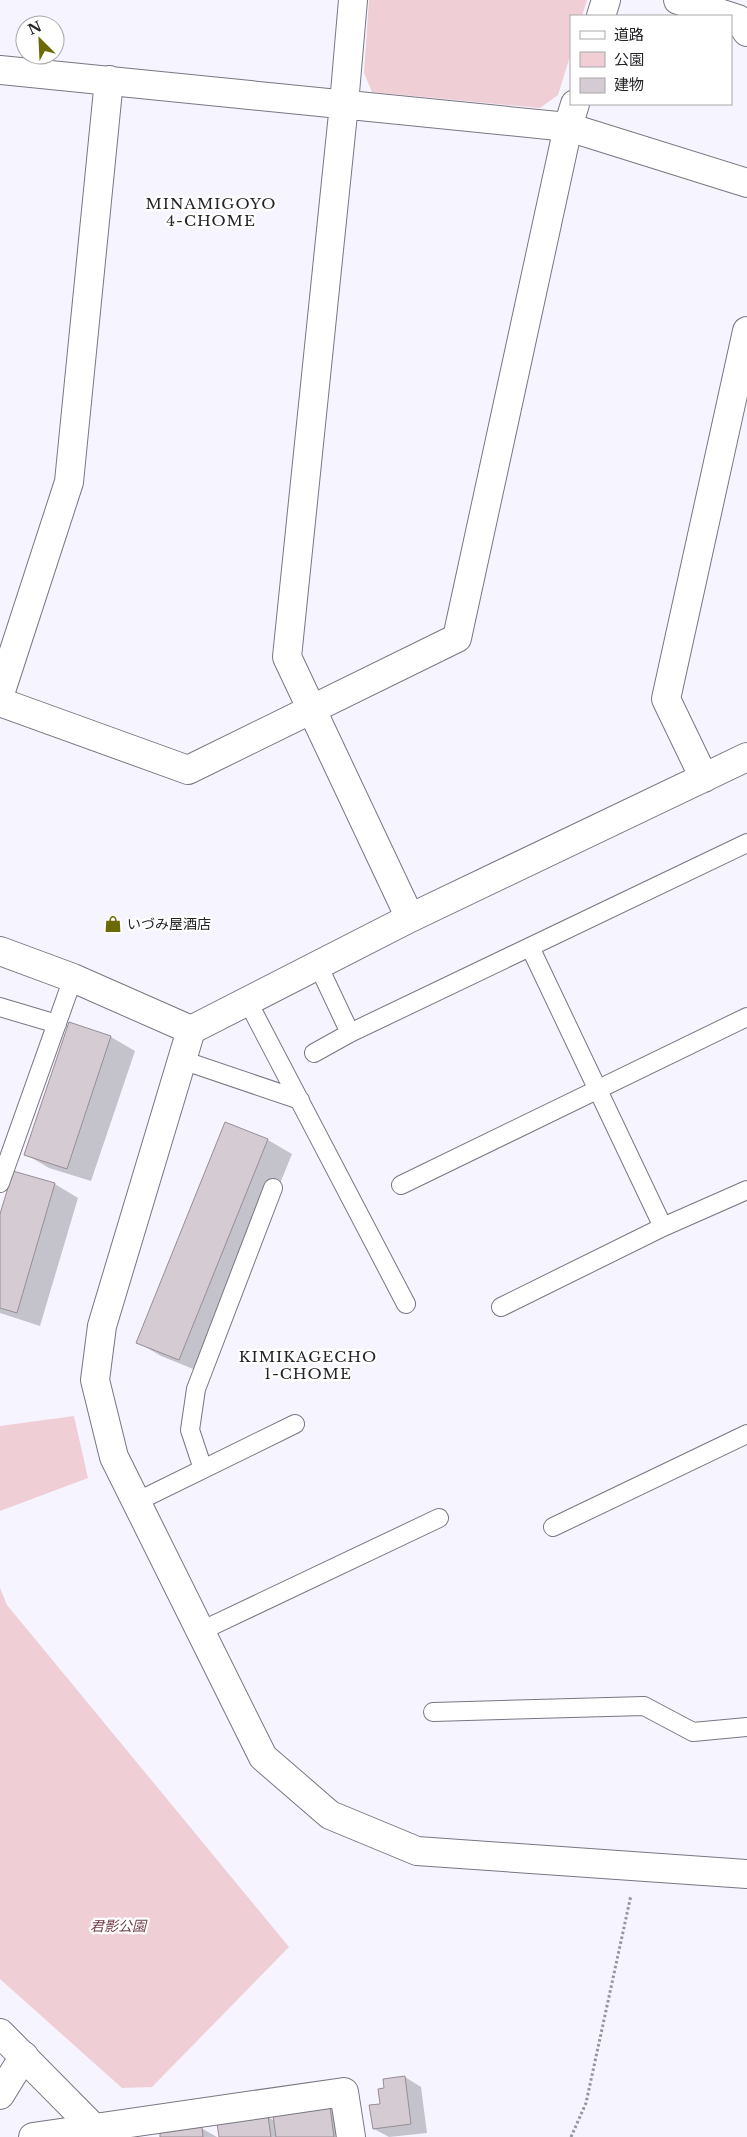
<svg xmlns="http://www.w3.org/2000/svg" width="747" height="2137" font-family="'Libre Baskerville','Noto Sans JP',serif">
<rect width="100%" height="100%" fill="#f6f4fe"/>
<path fill="#f0ced5" d="M369,0h218l-5,16h-11v37l-13,42 -18,13 -168,-16 -8,-19z
M74,1416l14,62 -88,33v-85z
M0,1588l7,17 282,342 -137,140 -30,1 -122,-109z"/>
<path fill="#0003" d="M69,1024l42,13 24,14 -44,130 -42,-13 -24,-14z
M226,1123l42,17 24,14 -89,219 -42,-17 -24,-14z
M55,1184l23,14 -38,128 -40,-13v-94z
M405,2077l16,10 6,46 -38,4 -15,-8 12,-40z
M330,2109l16,9 3,19h-129l48,-20 7,4z
M201,2128l16,9h-56z"/>
<path fill="#d4cbd3" stroke="#978d95" d="M69,1022l42,14 -44,133 -43,-14z
M225,1122l43,17 -89,221 -43,-17z
M13,1171l42,12 -38,130 -17,-5v-94z
M405,2076l6,48 -38,5 -4,-24 11,-1 -2,-15 6,-1 -1,-9z
M330,2107l4,30h-58l-3,-22z
M268,2116l3,21h-52l-2,-14z
M202,2127l1,10h-43v-4z"/>
<g fill="none" stroke-linecap="round" stroke-linejoin="round">
<g stroke="#787681" stroke-width="20">
<path id="service" d="M530,947l133,280
M318,965l32,68
M248,1002l158,302
M0,1007l57,17
M314,1053l36,-20 397,-190
M182,1060l118,40
M0,1183l73,-205
M401,1185l346,-168
M501,1307l162,-80 84,-37
M203,1469l-13,-39 6,-41 77,-201
M136,1502l159,-78
M553,1527l194,-93
M201,1631l238,-113
M433,1712l211,-6 49,26 54,-5"/>
</g>
<g stroke="#787681" stroke-width="30">
<path id="minor" d="M353,0l-9,104 -57,553 123,261
M678,0l60,19 9,13
M0,70l568,57 179,56
M0,694l69,-212 40,-402
M704,778l-38,-79 81,-368
M0,951l73,27 118,52 219,-112 337,-161
M0,2095l24,-39
M33,2137l311,-45 7,45"/>
</g>
<g stroke="#787681" stroke-width="30">
<path id="tertiary" d="M601,16l5,-16
M0,702l188,68 269,-132 111,-511 7,-23
M191,1030l-89,296 -7,54 19,77 149,300 67,58 87,36 330,23
M0,2033l94,95"/>
</g>
<path stroke="#96949b" stroke-width="3" stroke-dasharray="2.5 2.5" stroke-linecap="butt" d="M571,2137l15,-34 45,-208"/>
<use href="#service" stroke="#fff" stroke-width="18"/>
<use href="#minor" stroke="#fff" stroke-width="28"/>
<use href="#tertiary" stroke="#fff" stroke-width="28"/>
</g>
<defs>
<g id="shop-bare" transform="scale(1.35)"><path d="M-5-2.5h2.3a2.7 3.5 0 0 1 5.4 0H5L5.5 6h-11ZM-1.5-2.5h3a1.5 2.3 0 0 0-3 0Z" fill="#6b6a06" stroke="#fff" stroke-width="2.5" paint-order="stroke"/></g>
</defs>
<g fill-rule="evenodd">
<use href="#shop-bare" x="113" y="924"/>
</g>
<g text-anchor="middle" stroke-width="4.5" stroke-linejoin="round" paint-order="stroke">
<g font-size="14" fill="#242327" stroke="#fff" text-anchor="start">
<text x="127" y="929">いづみ屋酒店</text>
</g>
<g font-size="14" font-style="italic" fill="#723d4a" stroke="#fff">
<text x="118" y="1931">君影公園</text>
</g>
<g font-size="15" letter-spacing="1" fill="#242327" stroke="#fff">
<text x="211" y="209">MINAMIGOYO<tspan x="211" dy="17">4-CHOME</tspan></text>
<text x="308" y="1362">KIMIKAGECHO<tspan x="308" dy="17">1-CHOME</tspan></text>
</g>
</g>
<rect x="570" y="15" width="162" height="90" fill="#ffffff" stroke="#a7a7a9"/>
<rect x="580" y="31" width="25" height="8" fill="#ffffff" stroke="#a7a7a9"/>
<text x="614" y="40" font-size="15" fill="#242327">道路</text>
<rect x="580" y="52" width="25" height="15" fill="#f0ced5" stroke="#a7a7a9"/>
<text x="614" y="65" font-size="15" fill="#242327">公園</text>
<rect x="580" y="78" width="25" height="15" fill="#d4cbd3" stroke="#a7a7a9"/>
<text x="614" y="90" font-size="15" fill="#242327">建物</text>
<g transform="translate(40 40) rotate(336)"><circle r="24" fill="#ffffff" stroke="#a7a7a9"/>
<path d="M0-4L9 19L0 12L-9 19Z" fill="#6b6a06"/>
<text y="-8" font-size="14" font-weight="bold" text-anchor="middle" fill="#242327">N</text>
</g>
</svg>
